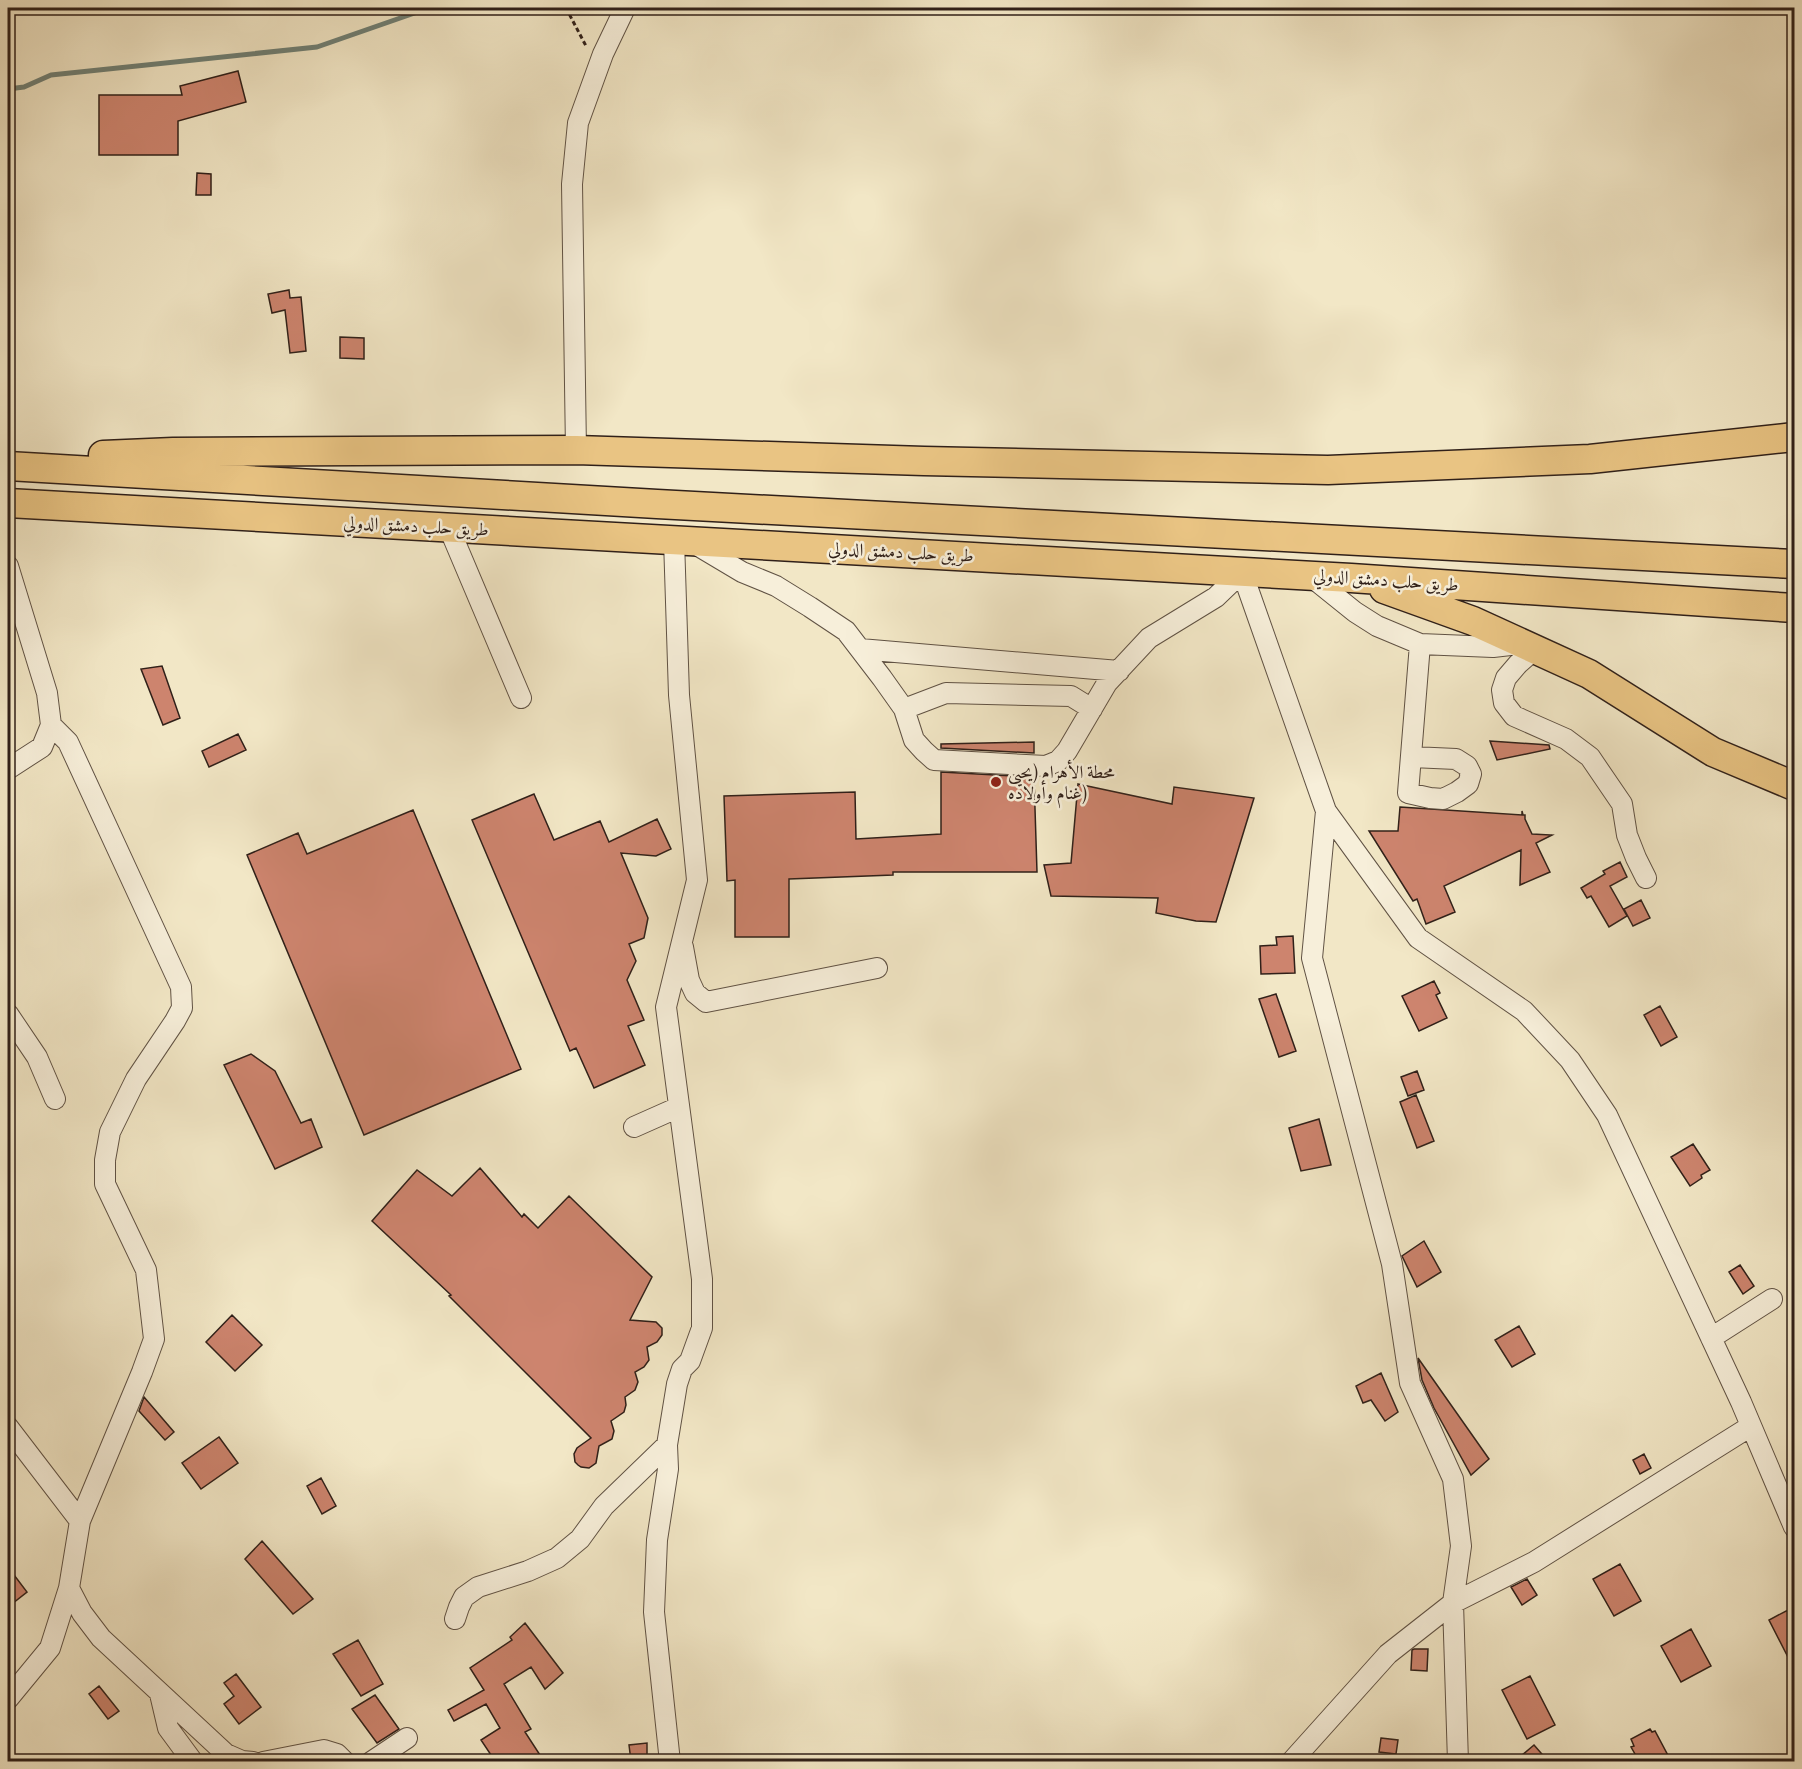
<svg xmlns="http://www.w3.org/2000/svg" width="1802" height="1769" font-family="Vollkorn,Amiri,serif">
<rect width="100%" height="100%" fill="#f2e7c6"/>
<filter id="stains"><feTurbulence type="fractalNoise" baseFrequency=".00333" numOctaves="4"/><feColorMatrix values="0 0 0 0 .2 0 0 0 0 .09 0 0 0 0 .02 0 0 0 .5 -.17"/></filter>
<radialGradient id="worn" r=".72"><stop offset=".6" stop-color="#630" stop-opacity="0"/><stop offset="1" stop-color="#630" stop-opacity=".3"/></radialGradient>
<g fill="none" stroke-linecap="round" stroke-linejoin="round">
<path stroke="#708075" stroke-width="5" d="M8,89l16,-2 27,-12 266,-28 112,-39"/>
</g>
<path fill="#cd846e" stroke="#302019" stroke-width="1.5" d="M238,71l8,31 -68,19v34h-79v-60h83l-2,-9z
M197,173l14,1v21h-15z
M289,290l1,8 11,-1 5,54 -16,2 -5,-43 -13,3 -4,-19z
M340,337l24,1v21l-24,-1z
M162,666l18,52 -17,7 -22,-56z
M238,734l8,16 -37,17 -7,-16z
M1490,741l59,4 1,4 -53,11z
M1034,742v11l-93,-5v-4z
M941,772l93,5 3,95h-144v3l-104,4v58h-54v-57l-8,1 -3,-85 131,-4 1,47 85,-5z
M1078,784l94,20 2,-17 80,11 -38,124 -20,-1 -40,-8 2,-15 -107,-2 -7,-31 27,-2z
M534,794l20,46 46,-19 9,21 48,-23 14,30 -15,7 -35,-3 27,65 -4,20 -15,6 7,17 -9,19 17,40 -16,6 17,39 -51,23 -18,-40 -6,3 -98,-231z
M1400,807l122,8v-4l1,4h2v4l7,15 20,1 -16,8 14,29 -30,13 1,-35 -77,36 11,26 -29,12 -9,-25 -4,2 -44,-70h29z
M413,810l108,259 -157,66 -117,-280 51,-22 9,21z
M1620,862l7,15 -17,9 17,30 -18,11 -18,-31 -4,2 -6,-10 24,-14 -2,-3z
M1641,900l9,18 -17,8 -9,-17z
M1293,936l2,37 -34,1 -1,-28 17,-1 -1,-8z
M1434,981l6,12 -4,2 11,23 -28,13 -17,-35z
M1276,994l20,57 -17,6 -20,-58z
M1660,1006l17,31 -16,9 -17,-31z
M251,1054l24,17 26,52 10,-4 11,28 -47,22 -51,-104z
M1417,1071l7,19 -16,6 -7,-19z
M1416,1095l18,46 -17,7 -17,-46z
M1319,1119l12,46 -30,6 -12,-43z
M1693,1144l17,26 -9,5 1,3 -12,8 -19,-29z
M480,1168l42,49 2,-3 14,14 31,-32 83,81 -22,43 26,2 6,6v7l-5,7 -10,5 2,13 -5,7 -9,5 3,10 -3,8 -10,7 1,8 -2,7 -13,9 3,10 -2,8 -13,7 -3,17 -7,5 -8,-1 -3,-2 -3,-3 -1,-8 3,-6 14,-10 -142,-142 2,-1 -79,-74 45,-51 35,26z
M1424,1241l17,31 -24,15 -15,-31z
M1740,1265l14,21 -11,8 -14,-22z
M232,1315l30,30 -27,26 -29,-29z
M1519,1326l16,28 -23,13 -17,-27z
M1418,1358l71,101 -18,16 -37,-67 -12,-28z
M1381,1373l17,39 -13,9 -14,-21 -8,3 -7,-17z
M144,1397l30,35 -9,8 -26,-29z
M219,1437l19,26 -37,26 -19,-26z
M1644,1454l7,14 -11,6 -7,-14z
M321,1478l15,28 -14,8 -15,-28z
M262,1541l51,58 -20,15 -48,-55z
M1620,1564l21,37 -27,15 -21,-37z
M8,1567l19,25 -19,15z
M1527,1579l10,16 -15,10 -11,-18z
M1788,1610l6,12v47l-25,-49z
M525,1623l38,50 -18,16 -14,-22 -27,17 27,45 -6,3 15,23 -11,6h-34l-14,-21 19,-12 -14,-24 -32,17 -6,-11 36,-20 -14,-22 42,-28 -2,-3z
M1691,1629l20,37 -30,16 -20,-36z
M358,1640l25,44 -22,12 -28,-42z
M1414,1649h14l-1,22 -16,-1 1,-20z
M236,1674l25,33 -22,17 -15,-20 10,-8 -10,-13z
M1530,1676l25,49 -28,14 -25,-49z
M99,1686l20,25 -11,8 -19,-25z
M375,1695l24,34 -22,14 -25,-34z
M1650,1729l2,3 3,-1 16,30h-32l-8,-14 3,-1 -3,-7z
M1381,1738l17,2 -2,14 -17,-2z
M647,1743v18h-16l-2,-16z
M1534,1745l14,16h-33z"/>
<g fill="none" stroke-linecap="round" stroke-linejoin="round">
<g stroke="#605244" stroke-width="22">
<path id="minor" d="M576,450l-4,-266 6,-61 25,-69 22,-46
M449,528l72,170
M695,544l47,28 34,14 34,21 36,24 36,47 22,31 10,31 10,11 10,9 112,6 12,-5 9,-10 40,-68 42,-45 67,-41 26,-25 84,239 -14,147 80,306 18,119 43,96 8,67 -8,57 5,159
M8,566l39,127 4,32 -9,22 -34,22
M1309,575l46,37 22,14 43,18 73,3 26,-3
M860,649l259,22
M1535,649l-17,15 -12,14 -4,12 2,13 10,13 52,23 24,18 32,47 5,31 9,23 10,20
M904,709l42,-16 125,3 21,13
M1412,757l44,2 11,7 4,8 -3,10 -11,8 -14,7 -13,-1 -22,-5 12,-149
M1326,811l92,127 106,73 46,49 37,55 134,287 53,125
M683,947l6,33 6,13 11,9 171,-34
M8,1014l29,43 18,42
M634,1127l45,-20
M1711,1338l61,-39
M8,1427l72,94
M69,1588l13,25 19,25 125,116 16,7 11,1
M455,1619l4,-12 5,-10 14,-10 50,-16 29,-13 23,-19 24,-33 63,-61
M160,1694l8,34 25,34
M8,1699l42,-51 19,-60 11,-67 62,-149 12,-33 -8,-69 -41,-86v-24l5,-28 26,-53 39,-58 7,-13 -1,-21 -113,-245 -17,-17
M263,1762l61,-12 13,4 8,8
M371,1762l36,-24
M670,1762l-16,-150 3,-72 11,-71 -1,-24 10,-61 5,-15 8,-8 12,-33v-49l-36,-272 31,-127 -18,-185 -5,-155
M1291,1762l97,-108 65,-51 81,-41 217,-136"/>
</g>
<g stroke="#302019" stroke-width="31">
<path id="highway" d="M103,455l70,-3 403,-2 348,11 404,9 262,-11 204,-22
M8,466l649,38 1137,60
M8,503l1343,75 443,30
M1384,589l89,32 116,53 124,78 81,34"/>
</g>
<path stroke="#302019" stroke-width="3" stroke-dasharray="4.5 3" stroke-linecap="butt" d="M566,8l20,38"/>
<use href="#minor" stroke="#f7efda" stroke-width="20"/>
<use href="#highway" stroke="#e9c483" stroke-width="28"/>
</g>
<circle fill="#8f2418" stroke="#f7efda" stroke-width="2" cx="996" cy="782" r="6"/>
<g text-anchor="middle" stroke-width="5" stroke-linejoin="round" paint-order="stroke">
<g font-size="18" fill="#302019" stroke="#f7efda">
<text transform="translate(416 526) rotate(3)" y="6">طريق حلب دمشق الدولي</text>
<text transform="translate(901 552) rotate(3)" y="6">طريق حلب دمشق الدولي</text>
<text transform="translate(1386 580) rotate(4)" y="6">طريق حلب دمشق الدولي</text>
</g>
<g font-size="18" fill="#302019" stroke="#f7efda" text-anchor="start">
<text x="1008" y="778">محطة الأهرام (يحيى<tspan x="1008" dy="21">غنام وأولاده)</tspan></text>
</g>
</g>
<rect width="1802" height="1769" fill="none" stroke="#f2e7c6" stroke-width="30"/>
<rect x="9" y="9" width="1784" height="1751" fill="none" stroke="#302019" stroke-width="3"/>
<rect x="15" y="15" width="1772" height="1739" fill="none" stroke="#302019" stroke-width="1.5"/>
<rect width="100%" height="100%" filter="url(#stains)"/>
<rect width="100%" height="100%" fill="url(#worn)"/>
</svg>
